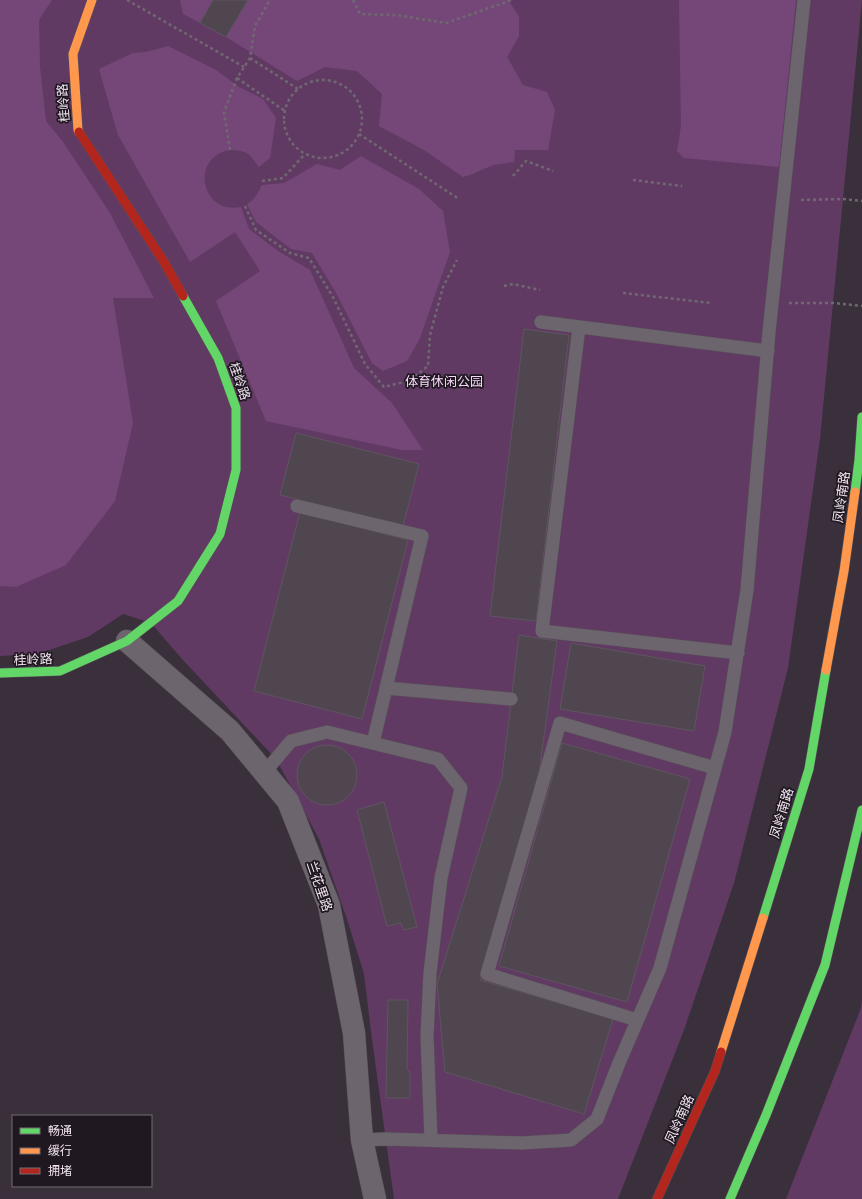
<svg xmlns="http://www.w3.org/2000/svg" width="862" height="1199" font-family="Lato,'Noto Sans SC',sans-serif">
<rect width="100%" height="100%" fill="#3a303b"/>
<path fill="#613a64" d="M0,0h862l-42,439 -32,229 -54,215 -50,147 -66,169h-224l-22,-160 -8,-65 -17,-55 -28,-80 -43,-80 -94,-100 -31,-36 -28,-9 -35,23 -51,17 -37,2z
M862,1000v199h-76l75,-191z"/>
<path fill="#754778" d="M0,0h52l-13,20 1,47 6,54 17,21 47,71 44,85h-41l20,125 -18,78 -49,64 -50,22 -16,-1z
M180,0h33l-13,23 -17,-9z
M248,0h260l11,16v20l-12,21 16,28 24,7 8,18 -7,40h-33l-1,12 -21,3 -23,10 -7,2 -39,-27 -45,-24 3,-32 -25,-23 -32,-4 -28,14 -71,-44z
M679,0h117l-17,167 -95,-9 -7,-7 4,-25z
M168,46l48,24 23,17 24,12 13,19 -6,40 -11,9c-3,-4 -8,-11 -12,-14 -7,-3 -15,-4 -22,-2 -35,11 -22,64 16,56l8,22 29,22 32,19 44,98 38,35 31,47h-21l-136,-29 -50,-120 44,-30 -25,-39 -45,30 -72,-127 -19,-66 34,-16 13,-1z
M361,156l58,33 24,22 7,41 -30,86 -13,23 -24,10 -11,-8 -37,-72 -23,-38 -21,-4 -35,-27 -9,-18c8,-5 11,-11 15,-19l22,-2 33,-19 23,6z"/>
<path fill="#4f4650" stroke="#5e555f" d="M213,0h35l-22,37 -26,-14z
M524,329l45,6 -33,286 -46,-5z
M296,433l123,31 -16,62 -123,-31z
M300,512l108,28 -46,179 -108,-28z
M519,635l38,6 -20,147 -57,192 133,39 -29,95 -139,-42 -8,-88 65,-207z
M571,643l134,23 -11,65 -134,-22z
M562,743l128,36 -63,223 -128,-36z
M297 775a30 30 0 1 1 60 0a30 30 0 1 1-60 0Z
M384,802l33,125 -14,3 -2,-7 -14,3 -30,-116z
M388,1000h20l-1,69 3,3v26h-24z"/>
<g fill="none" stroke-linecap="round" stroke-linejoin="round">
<g stroke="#584f58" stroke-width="14">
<path id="lane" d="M541,322l227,29
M579,327l-37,304 196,22
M297,506l125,30 -49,207
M386,688l125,11
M265,772l26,-31 36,-9 111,27 23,29 -20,90 -11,95 -3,63 4,104
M637,1020l-150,-46 73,-251 155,45
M362,1140l24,-1 136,4 49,-3 26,-21 22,-56 41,-95 65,-236 22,-142 22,-258 35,-332"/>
</g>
<g stroke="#584f58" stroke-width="23">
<path id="street" d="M127,641l103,90 58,70 41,104 25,128 8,107 13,59"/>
</g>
<g stroke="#584f58" stroke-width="10">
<path id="fast" d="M855,492l4,-32 3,-43
M0,673l60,-2 67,-30 51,-40 42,-67 16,-64v-62l-18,-50 -35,-62
M763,918l46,-149 17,-99
M730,1199l36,-84 59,-150 37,-155"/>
</g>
<g stroke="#584f58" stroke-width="10">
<path id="slow" d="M79,132l-1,-2 -5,-76 19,-54
M826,670l18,-99 11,-79
M721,1052l42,-134"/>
</g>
<g stroke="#584f58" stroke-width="10">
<path id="jam" d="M79,132l85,130 19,34
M657,1199l58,-128 6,-19"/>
</g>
<path stroke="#706871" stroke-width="2.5" stroke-dasharray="3 3" stroke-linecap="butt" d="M127,0l117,67
M353,0l7,14 36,1 50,8 66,-23
M250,58l48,31
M237,78l48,33
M284 119a39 39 0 1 1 78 0a39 39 0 1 1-78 0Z
M359,134l100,65
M230,150l-6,-38 13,-34 13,-20 5,-32 15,-26
M513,176l13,-15 27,10
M633,180l49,6
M262,181l21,-3 22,-24
M801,200l42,-1 19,2
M245,206l11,24 34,23 19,5 24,39 32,67 19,23 24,-6 20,-15 2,-31 13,-48 14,-27
M504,286l9,-2 27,6
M623,293l88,10
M789,303h45l28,3"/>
<use href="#lane" stroke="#6d656d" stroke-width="13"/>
<use href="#street" stroke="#6d656d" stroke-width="22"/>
<use href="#fast" stroke="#63d668" stroke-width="9"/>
<use href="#slow" stroke="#ff974d" stroke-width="9"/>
<use href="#jam" stroke="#b3261e" stroke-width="9"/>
</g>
<g text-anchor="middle" stroke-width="3.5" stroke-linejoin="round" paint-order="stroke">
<g font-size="13" fill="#f2e6f2" stroke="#201821">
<text transform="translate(63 103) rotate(-94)" y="5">桂岭路</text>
<text transform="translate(240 381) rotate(71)" y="5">桂岭路</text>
<text transform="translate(841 497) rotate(-82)" y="5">凤岭南路</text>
<text transform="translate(33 659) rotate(-2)" y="5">桂岭路</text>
<text transform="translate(781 813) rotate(-73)" y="5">凤岭南路</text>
<text transform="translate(320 886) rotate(71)" y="5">兰花里路</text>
<text transform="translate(679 1119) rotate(-66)" y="5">凤岭南路</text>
</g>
<g font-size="13" fill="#f7d8f9" stroke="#201821">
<text x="444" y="386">体育休闲公园</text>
</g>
</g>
<rect x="12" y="1115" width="140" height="72" fill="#201821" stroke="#746a75"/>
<rect x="20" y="1128" width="20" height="6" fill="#63d668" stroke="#746a75"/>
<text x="48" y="1135" font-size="12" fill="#f2e6f2">畅通</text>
<rect x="20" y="1148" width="20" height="6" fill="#ff974d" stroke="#746a75"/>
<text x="48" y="1155" font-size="12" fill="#f2e6f2">缓行</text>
<rect x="20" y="1168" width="20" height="6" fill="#b3261e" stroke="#746a75"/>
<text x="48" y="1175" font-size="12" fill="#f2e6f2">拥堵</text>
</svg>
